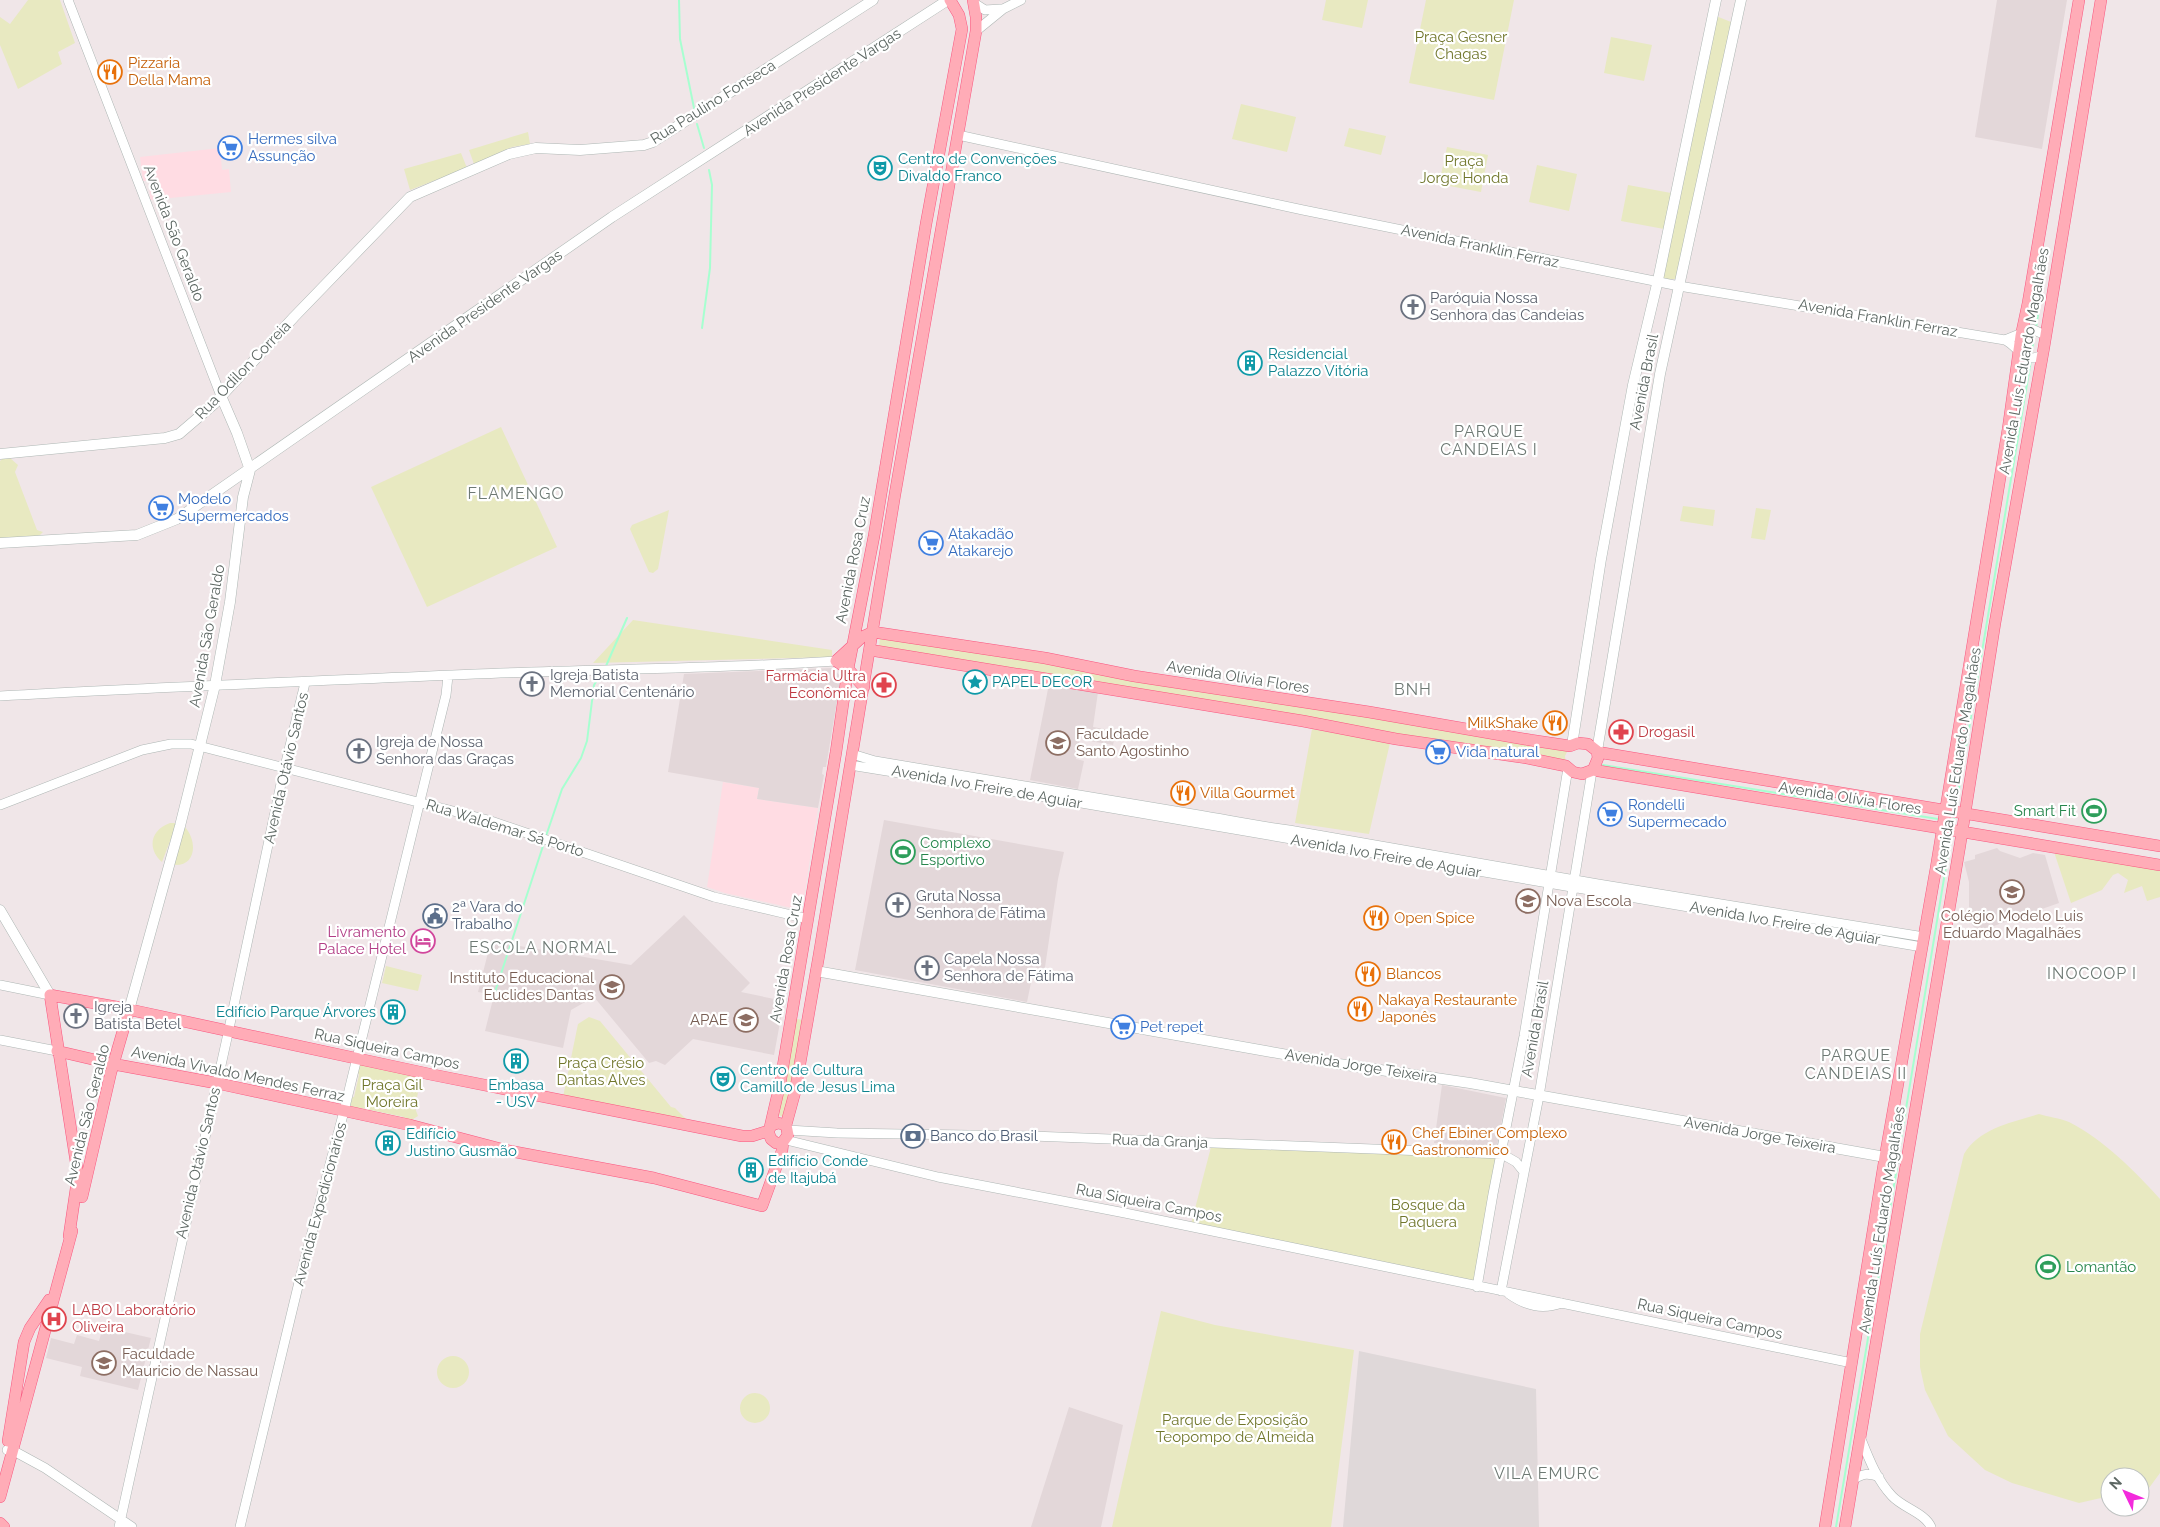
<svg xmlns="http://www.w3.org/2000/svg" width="2160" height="1527" font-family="Raleway,sans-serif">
<rect width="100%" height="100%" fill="#f0e6e8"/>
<path fill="#ffdce3" d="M220,148l2,22 7,-1 2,23 -81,8 -1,-19h-6l-3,-24z
M723,782l36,6 -2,11 61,9 -15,95 -11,5 -67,-15 -18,-6z"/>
<path fill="#dfd8d9" d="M1359,1351l177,38 3,138h-196z"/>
<path fill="#e3d7d9" d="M1997,0h70l-25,149 -67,-12z
M833,668l8,9 -15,90h-3l-1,7 2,1 -6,33 -61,-9 2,-11 -91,-16 16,-98z
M1049,684l49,8 -5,35 23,4 -3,14 -29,-5 2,-13 -4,-1 -6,33 8,2 -6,28 -48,-9z
M884,820l180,32 -6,27 -14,95 -11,-1 -6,29 -172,-32z
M1997,848l3,3 20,7 13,-5 12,2 14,48 -82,29 -8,-12v-38l-5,-20 11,-3v-4z
M684,915l66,68 -9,9 43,9 -10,54 -81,-16 -28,26 -9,-4 -7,2 -55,-66 -23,13 -8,38 -78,-17 9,-36 -16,-3 13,-51 140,24z
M1442,1085l64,13 -9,48 -63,-3z
M103,1327l48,11 -13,52 -58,-14 2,-9 -36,-9 5,-20 23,6 3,-9 22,6z
M1069,1407l54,18 -22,102h-70z"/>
<path fill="#e8e9c1" d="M28,0h32l15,43 -17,9 4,12 -44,25 -18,-44v-28l10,7z
M1326,0h42l-6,28 -40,-8z
M1426,0h88l-20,100 -85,-17z
M1716,16l15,6 -55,257h-14z
M1611,37l41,8 -8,36 -40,-8z
M1241,104l55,13 -9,35 -55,-13z
M1349,128l37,8 -5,19 -37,-9z
M528,132l2,12 -18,3 -38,17 -5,-14z
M1447,147l41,8 -7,37 -42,-8z
M461,153l6,15 -57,22 -6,-21z
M1537,165l40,9 -8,37 -40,-9z
M1628,185l43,8 -7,36 -43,-8z
M501,427l56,120 -130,60 -56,-120z
M3,458h7l8,7 -3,7 22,58 6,2 -4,4 -39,5v-80z
M1683,506l32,4 -2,16 -33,-5z
M1756,508l15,2 -6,30 -14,-2z
M669,510l-11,59 -5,4 -4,-1 -19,-43 2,-4z
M633,620l199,30v7l-239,6z
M880,636l690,110 -5,10 1,11 -687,-119z
M1312,729l78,14 -21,91 -74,-11z
M170,823h7l-15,39c-15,-13 -12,-32 8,-39z
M185,827c13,15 11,40 -12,38z
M2056,852l104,17v28l-13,4 -5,-15 -18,7 4,-13 -10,-7 -5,2 -11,15 -31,13 -16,-48z
M386,966l36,9 -4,16 -36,-8z
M589,1017l11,4 71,86 4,1 14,14 -126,-25 15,-73z
M793,1018l9,2 -17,98 -6,-3z
M360,1063l9,4 51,9 3,3v5l-4,3 -4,21 3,8 -8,5 -5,-1 -1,-3 -43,-9 -4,3 -8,-7 1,-6 4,-1 5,-22 -2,-4z
M2039,1114c9,3 21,4 30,8 35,18 65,48 91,77v274l-11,15 -9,2v-13h-30v19l-31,7 -67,-20 -27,-13 -37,-34 -23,-46 -5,-23v-33l44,-180c16,-26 47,-31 75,-40z
M1211,1147l286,11 -19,125 -287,-59z
M1161,1311l54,14 139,25 -23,177h-219z
M437 1372a16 16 0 1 1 32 0a16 16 0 1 1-32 0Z
M740 1408a15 15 0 1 1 30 0a15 15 0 1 1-30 0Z"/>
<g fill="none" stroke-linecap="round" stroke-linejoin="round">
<path stroke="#a7ffd0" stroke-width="2" d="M679,0l1,39 14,69
M697,124l7,24
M702,328l8,-60 2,-83 -3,-15
M2036,328l5,-34
M2031,355l4,-22
M606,666l21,-48
M1603,765l335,54
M1956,806l75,-446
M1953,826l1,-10
M546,836l16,-47 19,-31 6,-17 7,-56 8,-13
M494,995l50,-152
M1899,1151l52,-315
M1836,1527l61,-360"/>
<g stroke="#aeb6b4" stroke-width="10">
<path id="tertiary" d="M68,0l153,396
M974,3l11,7 16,-1
M976,31l27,-22 18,-9
M958,135l345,75 376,76 326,54c14,7 19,25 37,15
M2005,340l27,-11 13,6
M0,696c158,-9 317,-15 475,-22 120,-5 241,-5 361,-13
M852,754l23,7c108,17 216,37 324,54 30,5 59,11 90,15l309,54 326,53
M850,765l173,28 899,154
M0,805l142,-55 29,-6h20l297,76 226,77 94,22
M0,985l50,10
M0,1040l57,11
M788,1130l49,3 195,3 470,18 14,8 8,10
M786,1140l152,37 187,36 727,150
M1885,1157l22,3
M1477,1287l16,-93 31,-158 44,-268
M1501,1291l38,-195 53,-325
M1509,1294c17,12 33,16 53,9
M1861,1439c8,20 16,41 31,57 11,12 33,17 39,31
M7,1450h5l33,18 87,59
M1853,1480c10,-7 15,-7 26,-3
M119,1527l108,-489 55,-259 23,-96
M240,1527l60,-249 44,-167 86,-351 16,-65 2,-19"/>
</g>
<g stroke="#aeb7b4" stroke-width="11">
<path id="secondary" d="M0,454l165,-16 14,-4 35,-30 80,-87 116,-120 99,-43 27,-6 44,2 64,-5 9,-3 220,-142
M0,543l137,-8 40,-16 435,-302 336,-217
M1572,745l29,-186 32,-174 25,-105 58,-280
M1597,751l63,-377 81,-374
M0,910l50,85
M816,971l523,93 131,19 415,74
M129,1010l51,-184 35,-141 15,-83 13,-105 7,-27 -13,-37 -16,-37"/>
</g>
<g stroke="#f9567f" stroke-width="12">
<path id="primary" d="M870,650l433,71 93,18 131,19 39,8 7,6 9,2 11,-4 5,-12 -1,-7 -9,-7 -10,-1 -8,3 -40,-6 -161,-28 -235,-36 -89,-18 -172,-26
M864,687l-16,-18 -12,-8 26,-24 11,-5
M1597,752l563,94
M1593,770l567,95
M57,1051l56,13 103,19 194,42 95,25 149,28 108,28 20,-55 1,-9
M786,1125l-8,-2 -6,2 -4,6 3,8 5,4h6l6,-8 -2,-10 9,-33 24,-137 76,-461 81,-463v-14l-3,-17
M770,1127l10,-43 56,-332 12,-83 26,-133 52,-312 36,-195 -3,-14 -9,-15
M82,1197l29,-125 18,-62
M69,1236l9,-61 -28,-180 72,13 307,66 313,62h10l16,-5
M8,1441l16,-99 6,-14 19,-28
M0,1497l72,-266
M0,1523l4,4
M1825,1527l60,-370 51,-289 72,-439 13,-93 7,-33 51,-303
M1845,1527l115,-682 35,-222 49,-276 57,-347"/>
</g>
<use href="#tertiary" stroke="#fff" stroke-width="9"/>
<use href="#secondary" stroke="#fff" stroke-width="10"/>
<use href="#primary" stroke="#ffacb7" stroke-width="11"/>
</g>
<defs>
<g id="restaurant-ring" transform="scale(1.25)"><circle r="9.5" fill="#fff" stroke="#e8710a" stroke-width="1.5"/><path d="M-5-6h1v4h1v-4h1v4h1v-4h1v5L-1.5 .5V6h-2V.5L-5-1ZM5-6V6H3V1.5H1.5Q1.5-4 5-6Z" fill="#e8710a"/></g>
<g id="supermarket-ring" transform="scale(1.25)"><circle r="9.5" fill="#fff" stroke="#3f7fe0" stroke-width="1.5"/><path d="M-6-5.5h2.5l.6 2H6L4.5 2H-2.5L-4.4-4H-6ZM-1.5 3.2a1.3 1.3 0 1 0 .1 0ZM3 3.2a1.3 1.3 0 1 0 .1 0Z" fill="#3f7fe0"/></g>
<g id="theatre-ring" transform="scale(1.25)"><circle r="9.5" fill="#fff" stroke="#0f9aa8" stroke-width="1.5"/><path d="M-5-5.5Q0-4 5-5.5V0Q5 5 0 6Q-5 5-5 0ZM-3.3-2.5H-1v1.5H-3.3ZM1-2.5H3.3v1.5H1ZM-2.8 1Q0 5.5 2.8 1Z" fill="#0f9aa8"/></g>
<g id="church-ring" transform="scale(1.25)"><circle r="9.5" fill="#fff" stroke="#6b7280" stroke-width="1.5"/><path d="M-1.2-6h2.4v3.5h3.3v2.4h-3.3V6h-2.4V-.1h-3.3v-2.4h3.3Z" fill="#6b7280"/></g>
<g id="building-ring" transform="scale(1.25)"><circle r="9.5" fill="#fff" stroke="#0f9aa8" stroke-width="1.5"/><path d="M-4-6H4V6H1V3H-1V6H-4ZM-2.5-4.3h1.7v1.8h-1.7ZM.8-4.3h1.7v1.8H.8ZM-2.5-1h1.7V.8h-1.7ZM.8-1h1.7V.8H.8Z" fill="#0f9aa8"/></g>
<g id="sight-ring" transform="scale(1.25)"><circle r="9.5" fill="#fff" stroke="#0f9aa8" stroke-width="1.5"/><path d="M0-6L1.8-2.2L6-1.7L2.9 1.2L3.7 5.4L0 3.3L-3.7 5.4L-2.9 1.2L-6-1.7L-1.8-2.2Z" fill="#0f9aa8"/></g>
<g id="pharmacy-ring" transform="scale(1.25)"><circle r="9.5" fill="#fff" stroke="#e0444e" stroke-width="1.5"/><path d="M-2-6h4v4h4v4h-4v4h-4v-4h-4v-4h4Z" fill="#e0444e"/></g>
<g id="university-ring" transform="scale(1.25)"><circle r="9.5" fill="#fff" stroke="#8d6e63" stroke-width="1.5"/><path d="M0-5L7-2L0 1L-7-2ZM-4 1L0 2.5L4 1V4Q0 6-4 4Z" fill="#8d6e63"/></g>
<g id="stadium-ring" transform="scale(1.25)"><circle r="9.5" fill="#fff" stroke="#2e9e5b" stroke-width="1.5"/><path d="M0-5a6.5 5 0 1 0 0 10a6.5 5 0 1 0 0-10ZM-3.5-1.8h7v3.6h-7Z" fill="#2e9e5b"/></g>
<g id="school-ring" transform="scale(1.25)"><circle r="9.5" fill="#fff" stroke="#8d6e63" stroke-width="1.5"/><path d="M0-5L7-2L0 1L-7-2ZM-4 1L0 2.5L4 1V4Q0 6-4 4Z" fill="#8d6e63"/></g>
<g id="civic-ring" transform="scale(1.25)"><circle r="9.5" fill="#fff" stroke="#5c6f8a" stroke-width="1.5"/><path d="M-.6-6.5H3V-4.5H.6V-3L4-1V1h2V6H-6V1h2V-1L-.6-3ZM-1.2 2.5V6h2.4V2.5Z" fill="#5c6f8a"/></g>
<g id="hotel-ring" transform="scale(1.25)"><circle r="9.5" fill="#fff" stroke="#d1479c" stroke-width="1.5"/><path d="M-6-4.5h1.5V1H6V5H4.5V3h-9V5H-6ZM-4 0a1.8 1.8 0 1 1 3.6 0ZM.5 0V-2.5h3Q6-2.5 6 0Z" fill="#d1479c"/></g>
<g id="bank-ring" transform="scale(1.25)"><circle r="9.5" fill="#fff" stroke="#5c6f8a" stroke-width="1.5"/><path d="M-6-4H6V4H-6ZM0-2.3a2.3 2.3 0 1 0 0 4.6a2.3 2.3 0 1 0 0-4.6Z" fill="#5c6f8a"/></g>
<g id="hospital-ring" transform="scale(1.25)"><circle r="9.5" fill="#fff" stroke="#e0444e" stroke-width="1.5"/><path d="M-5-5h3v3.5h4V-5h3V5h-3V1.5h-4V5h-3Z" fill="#e0444e"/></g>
</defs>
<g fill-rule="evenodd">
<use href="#restaurant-ring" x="110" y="72"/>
<use href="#supermarket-ring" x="230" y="148"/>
<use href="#theatre-ring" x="880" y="168"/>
<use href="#church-ring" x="1413" y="307"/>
<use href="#building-ring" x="1250" y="363"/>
<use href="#supermarket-ring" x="161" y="508"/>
<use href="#supermarket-ring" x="931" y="543"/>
<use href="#sight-ring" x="975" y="682"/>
<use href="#church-ring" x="532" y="684"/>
<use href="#pharmacy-ring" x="884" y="685"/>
<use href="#restaurant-ring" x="1555" y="723"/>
<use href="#pharmacy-ring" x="1621" y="732"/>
<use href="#university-ring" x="1058" y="743"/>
<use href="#church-ring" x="359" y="751"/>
<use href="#supermarket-ring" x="1438" y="752"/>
<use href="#restaurant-ring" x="1183" y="793"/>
<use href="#stadium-ring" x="2094" y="811"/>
<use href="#supermarket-ring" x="1610" y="814"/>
<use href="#stadium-ring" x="903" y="852"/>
<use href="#school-ring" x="2012" y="892"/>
<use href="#school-ring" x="1528" y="901"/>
<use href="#church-ring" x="898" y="905"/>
<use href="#civic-ring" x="435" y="916"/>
<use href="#restaurant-ring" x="1376" y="918"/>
<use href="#hotel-ring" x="423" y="941"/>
<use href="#church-ring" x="927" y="968"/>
<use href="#restaurant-ring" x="1368" y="974"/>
<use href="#school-ring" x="612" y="987"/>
<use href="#restaurant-ring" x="1360" y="1009"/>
<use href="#building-ring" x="393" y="1012"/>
<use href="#church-ring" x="76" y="1016"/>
<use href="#school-ring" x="746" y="1020"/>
<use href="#supermarket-ring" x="1123" y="1027"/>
<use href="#building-ring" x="516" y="1061"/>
<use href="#theatre-ring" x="723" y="1079"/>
<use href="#bank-ring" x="913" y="1136"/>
<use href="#restaurant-ring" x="1394" y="1142"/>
<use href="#building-ring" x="388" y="1143"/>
<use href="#building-ring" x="751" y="1170"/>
<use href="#stadium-ring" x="2048" y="1267"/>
<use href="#hospital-ring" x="54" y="1319"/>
<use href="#university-ring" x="104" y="1363"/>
</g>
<g text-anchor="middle" stroke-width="4.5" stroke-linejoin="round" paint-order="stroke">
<g font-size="15" fill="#71772c" stroke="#fff">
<text x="1461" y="42">Praça Gesner<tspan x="1461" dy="17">Chagas</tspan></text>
<text x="1464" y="166">Praça<tspan x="1464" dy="17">Jorge Honda</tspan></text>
<text x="601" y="1068">Praça Crésio<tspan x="601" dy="17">Dantas Alves</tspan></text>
<text x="392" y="1090">Praça Gil<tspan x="392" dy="17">Moreira</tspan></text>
<text x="1428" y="1210">Bosque da<tspan x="1428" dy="17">Paquera</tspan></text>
<text x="1235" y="1425">Parque de Exposição<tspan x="1235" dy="17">Teopompo de Almeida</tspan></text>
</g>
<g font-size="15" fill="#c56008" stroke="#fff" text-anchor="start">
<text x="128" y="68">Pizzaria<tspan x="128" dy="17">Della Mama</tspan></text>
<text x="1538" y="728" text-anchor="end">MilkShake</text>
<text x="1200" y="798">Villa Gourmet</text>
<text x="1394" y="923">Open Spice</text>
<text x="1386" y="979">Blancos</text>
<text x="1378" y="1005">Nakaya Restaurante<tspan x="1378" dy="17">Japonês</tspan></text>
<text x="1412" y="1138">Chef Ebiner Complexo<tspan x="1412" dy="17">Gastronomico</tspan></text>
</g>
<g font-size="15" fill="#5d6763" stroke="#fff">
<text transform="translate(822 82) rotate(-33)" y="5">Avenida Presidente Vargas</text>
<text transform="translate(713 102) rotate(-32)" y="5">Rua Paulino Fonseca</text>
<text transform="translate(174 233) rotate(69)" y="5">Avenida São Geraldo</text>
<text transform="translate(1480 246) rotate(12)" y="5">Avenida Franklin Ferraz</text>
<text transform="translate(485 306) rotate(-35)" y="5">Avenida Presidente Vargas</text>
<text transform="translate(1878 318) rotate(10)" y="5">Avenida Franklin Ferraz</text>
<text transform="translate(2024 361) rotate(-80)" y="5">Avenida Luís Eduardo Magalhães</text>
<text transform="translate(243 370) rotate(-46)" y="5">Rua Odilon Correia</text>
<text transform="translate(1644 382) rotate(-79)" y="5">Avenida Brasil</text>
<text transform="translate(853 560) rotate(-79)" y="5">Avenida Rosa Cruz</text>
<text transform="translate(207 636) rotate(-80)" y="5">Avenida São Geraldo</text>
<text transform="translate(1238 677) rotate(9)" y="5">Avenida Olívia Flores</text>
<text transform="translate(1958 761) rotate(-81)" y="5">Avenida Luís Eduardo Magalhães</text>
<text transform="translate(286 768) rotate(-77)" y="5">Avenida Otávio Santos</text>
<text transform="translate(987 787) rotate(10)" y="5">Avenida Ivo Freire de Aguiar</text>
<text transform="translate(1850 798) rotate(9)" y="5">Avenida Olívia Flores</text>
<text transform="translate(505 828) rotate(17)" y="5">Rua Waldemar Sá Porto</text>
<text transform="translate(1386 856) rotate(10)" y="5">Avenida Ivo Freire de Aguiar</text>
<text transform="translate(1785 923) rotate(10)" y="5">Avenida Ivo Freire de Aguiar</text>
<text transform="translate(786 959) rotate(-80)" y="5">Avenida Rosa Cruz</text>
<text transform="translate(1535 1029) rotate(-80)" y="5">Avenida Brasil</text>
<text transform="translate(387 1049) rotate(12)" y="5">Rua Siqueira Campos</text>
<text transform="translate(1361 1066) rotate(9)" y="5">Avenida Jorge Teixeira</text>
<text transform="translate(238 1074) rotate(12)" y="5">Avenida Vivaldo Mendes Ferraz</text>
<text transform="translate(87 1115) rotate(-76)" y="5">Avenida São Geraldo</text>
<text transform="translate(1760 1135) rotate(10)" y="5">Avenida Jorge Teixeira</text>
<text transform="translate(1160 1141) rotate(2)" y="5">Rua da Granja</text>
<text transform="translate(198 1163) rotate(-77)" y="5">Avenida Otávio Santos</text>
<text transform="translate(1149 1203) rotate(11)" y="5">Rua Siqueira Campos</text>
<text transform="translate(320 1204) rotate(-75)" y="5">Avenida Expedicionários</text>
<text transform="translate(1882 1220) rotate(-81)" y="5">Avenida Luís Eduardo Magalhães</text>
<text transform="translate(1710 1319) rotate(12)" y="5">Rua Siqueira Campos</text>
</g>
<g font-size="15" fill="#366cbe" stroke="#fff" text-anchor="start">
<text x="248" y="144">Hermes silva<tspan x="248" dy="17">Assunção</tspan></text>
<text x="178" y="504">Modelo<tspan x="178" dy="17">Supermercados</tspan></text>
<text x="948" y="539">Atakadão<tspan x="948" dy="17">Atakarejo</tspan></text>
<text x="1456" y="757">Vida natural</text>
<text x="1628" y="810">Rondelli<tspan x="1628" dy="17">Supermecado</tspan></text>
<text x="1140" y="1032">Pet repet</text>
</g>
<g font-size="15" fill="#0d838f" stroke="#fff" text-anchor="start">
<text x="898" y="164">Centro de Convenções<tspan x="898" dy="17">Divaldo Franco</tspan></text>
<text x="1268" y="359">Residencial<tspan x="1268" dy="17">Palazzo Vitória</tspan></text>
<text x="992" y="687">PAPEL DECOR</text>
<text x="376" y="1017" text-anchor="end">Edifício Parque Árvores</text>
<text x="740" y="1075">Centro de Cultura<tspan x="740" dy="17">Camillo de Jesus Lima</tspan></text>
<text x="516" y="1090" text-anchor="middle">Embasa<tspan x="516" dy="17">- USV</tspan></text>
<text x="406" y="1139">Edifício<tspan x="406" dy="17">Justino Gusmão</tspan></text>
<text x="768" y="1166">Edifício Conde<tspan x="768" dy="17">de Itajubá</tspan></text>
</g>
<g font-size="15" fill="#5b616d" stroke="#fff" text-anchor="start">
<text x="1430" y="303">Paróquia Nossa<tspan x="1430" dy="17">Senhora das Candeias</tspan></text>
<text x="550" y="680">Igreja Batista<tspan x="550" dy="17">Memorial Centenário</tspan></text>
<text x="376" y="747">Igreja de Nossa<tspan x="376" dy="17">Senhora das Graças</tspan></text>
<text x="916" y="901">Gruta Nossa<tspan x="916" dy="17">Senhora de Fátima</tspan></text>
<text x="944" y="964">Capela Nossa<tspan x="944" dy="17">Senhora de Fátima</tspan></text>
<text x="94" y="1012">Igreja<tspan x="94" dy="17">Batista Betel</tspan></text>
</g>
<g font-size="15" fill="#be3a42" stroke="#fff" text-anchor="start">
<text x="866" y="681" text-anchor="end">Farmácia Ultra<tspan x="866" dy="17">Econômica</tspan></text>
<text x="1638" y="737">Drogasil</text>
<text x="72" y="1315">LABO Laboratório<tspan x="72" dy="17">Oliveira</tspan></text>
</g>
<g font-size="15" fill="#785e54" stroke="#fff" text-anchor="start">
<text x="1076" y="739">Faculdade<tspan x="1076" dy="17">Santo Agostinho</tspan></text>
<text x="1546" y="906">Nova Escola</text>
<text x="2012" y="921" text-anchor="middle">Colégio Modelo Luis<tspan x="2012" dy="17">Eduardo Magalhães</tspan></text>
<text x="594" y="983" text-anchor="end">Instituto Educacional<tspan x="594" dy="17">Euclides Dantas</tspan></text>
<text x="728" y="1025" text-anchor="end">APAE</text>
<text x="122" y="1359">Faculdade<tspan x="122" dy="17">Mauricio de Nassau</tspan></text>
</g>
<g font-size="15" fill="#27864d" stroke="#fff" text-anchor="start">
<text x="2076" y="816" text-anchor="end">Smart Fit</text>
<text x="920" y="848">Complexo<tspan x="920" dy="17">Esportivo</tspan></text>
<text x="2066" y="1272">Lomantão</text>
</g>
<g font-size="15" fill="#4e5e75" stroke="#fff" text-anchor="start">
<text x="452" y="912">2ª Vara do<tspan x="452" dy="17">Trabalho</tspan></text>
<text x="930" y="1141">Banco do Brasil</text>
</g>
<g font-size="15" fill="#b23c85" stroke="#fff" text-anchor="end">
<text x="406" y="937">Livramento<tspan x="406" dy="17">Palace Hotel</tspan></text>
</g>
<g font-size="16" letter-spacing="1" fill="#6e7974" stroke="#fff">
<text x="1489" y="437">PARQUE<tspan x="1489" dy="18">CANDEIAS I</tspan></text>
<text x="516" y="499">FLAMENGO</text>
<text x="1413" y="695">BNH</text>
<text x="543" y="953">ESCOLA NORMAL</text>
<text x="2092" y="979">INOCOOP I</text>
<text x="1856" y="1061">PARQUE<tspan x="1856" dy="18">CANDEIAS II</tspan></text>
<text x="1547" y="1479">VILA EMURC</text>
</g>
</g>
<g transform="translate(2125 1492) rotate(313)"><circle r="24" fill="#ffffff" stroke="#bec2c1"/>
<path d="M0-4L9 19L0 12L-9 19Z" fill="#f32adc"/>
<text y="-8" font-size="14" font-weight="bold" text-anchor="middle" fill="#5d6763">N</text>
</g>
</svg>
